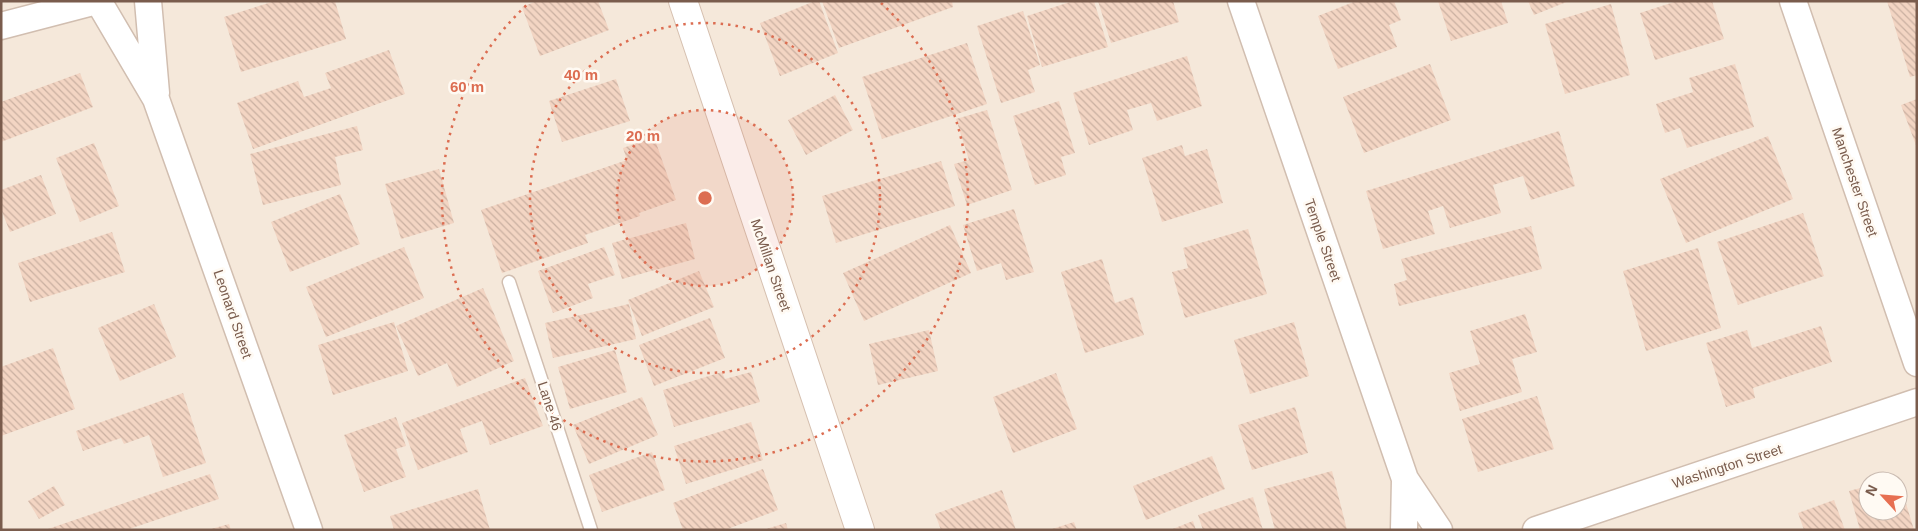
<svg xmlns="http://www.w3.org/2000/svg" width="1918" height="531" font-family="Helvetica,sans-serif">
<defs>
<pattern id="building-back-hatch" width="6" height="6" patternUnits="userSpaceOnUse" patternTransform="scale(1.25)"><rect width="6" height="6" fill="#f3d5c3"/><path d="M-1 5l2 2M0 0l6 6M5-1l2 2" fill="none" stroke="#cab0a1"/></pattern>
</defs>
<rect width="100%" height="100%" fill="#fdf6ec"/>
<path fill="#f5e8da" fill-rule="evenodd" d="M1,1h1916v529h-1916zM1868,481h30v30h-30z"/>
<path fill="url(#building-back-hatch)" d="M275,1h60l11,38 -105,33 -17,-55z
M537,1h61l11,29 -69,26 -18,-49z
M815,1h4l19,52 -58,23 -20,-53z
M822,1h130l1,6 -114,41z
M1073,1h21l14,46 -66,20 -15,-51z
M1098,1h75l6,21 -68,21z
M1356,1h38l7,19 -12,5 8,22 -59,22 -20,-53z
M1438,1h63l7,22 -57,18z
M1528,1h41l-35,14z
M1677,1h35l12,38 -69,21 -15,-47z
M1887,1h30v74l-7,2z
M1611,4l19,71 -65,19 -20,-70z
M1023,11l17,54 -12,5 7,22 -34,11 -24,-77z
M967,43l20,61 -105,35 -20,-62z
M389,50l16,44 -152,55 -16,-46 61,-22 6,16 27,-9 -6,-15z
M1187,56l15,50 -45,15 -6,-18 -24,7 6,20 -44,15 -16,-52z
M1430,64l21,56 -87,33 -21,-56z
M1735,64l19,63 -67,21 -7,-20 -15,5 -9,-29 37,-12 -4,-14z
M80,73l13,34 -92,35v-40z
M616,79l14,42 -68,21 -13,-41z
M835,95l18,35 -47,25 -18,-35z
M1917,99v49l-16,-43z
M1059,101l16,52 -14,4 5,18 -31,10 -22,-69z
M987,110l25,80 -45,15 -13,-41 15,-4 -13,-41z
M357,126l6,24 -28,7 6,28 -78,20 -13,-51z
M1559,131l16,55 -44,14 -8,-24 -30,9 8,28 -51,15 -7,-22 -15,5 7,23 -52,15 -17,-58z
M1768,136l25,63 -107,44 -26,-64z
M654,137l22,63 -37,13 1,3 -55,19 3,8 -86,30 -21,-63 146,-50 -4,-12z
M94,143l25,63 -39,16 -24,-64z
M1182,145l3,11 22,-7 16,54 -61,19 -20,-64z
M941,161l14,45 -119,37 -14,-47z
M439,169l15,54 -53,16 -16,-55z
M41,175l15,39 -46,18 -9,-23v-19z
M340,194l20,50 -70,28 -19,-50z
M1014,209l20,63 -28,8 -5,-17 -24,8 -14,-46z
M1803,213l21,63 -86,29 -21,-63z
M686,223l9,36 -73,20 -10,-36z
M950,225l21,48 -107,48 -21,-48z
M1531,226l11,43 -143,37 -5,-22 13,-4 -6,-21z
M1248,229l19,65 -82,24 -13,-46 16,-4 -5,-20z
M112,232l13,40 -95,30 -12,-39z
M404,247l20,51 -98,39 -20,-50z
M604,247l11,28 -27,9 5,14 -40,15 -15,-42z
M1698,248l23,80 -75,23 -23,-80z
M1102,259l13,44 18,-6 11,38 -59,18 -24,-81z
M699,271l15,36 -72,29 -14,-36z
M483,288l31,73 -57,26 -10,-24 -29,13 -22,-50z
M154,304l22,53 -56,24 -22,-53z
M629,304l7,35 -83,19 -8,-35z
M1525,314l12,38 -25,7 10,33 -62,19 -11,-38 31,-9 -10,-33z
M710,318l15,40 -71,28 -15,-41z
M394,322l14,49 -75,24 -15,-50z
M1294,322l15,54 -59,18 -16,-54z
M1821,326l11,36 -79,26 2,10 -29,9 -20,-64 41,-13 5,18z
M929,330l9,41 -60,14 -9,-41z
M53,348l22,61 -74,27v-69z
M615,350l12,42 -57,17 -12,-42z
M722,372l3,7 26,-7 9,30 -86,25 -11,-37z
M1056,373l21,56 -64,24 -20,-56z
M525,378l18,48 -53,19 -8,-24 -22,8 8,23 -50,18 -16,-47z
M183,393l23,70 -43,14 -14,-42 -25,9 -3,-6 -38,13 -7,-20z
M1537,396l17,53 -76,23 -16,-53z
M642,397l16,38 -69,29 -16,-39z
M1295,407l13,46 -56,17 -14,-45z
M396,417l10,29 -10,3 10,28 -42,15 -20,-57z
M751,422l12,38 -77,24 -12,-38z
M652,452l13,38 -63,22 -13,-37z
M1212,456l13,33 -79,31 -13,-34z
M763,469l15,41 -53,20h-42l-10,-27z
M1332,471l15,59h-72l-11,-41z
M210,474l9,25 -93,31h-81z
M1898,477l16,53h-54l-11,-39 19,-5v25h30v-30l-11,-1z
M54,486l11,19 -26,14 -11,-18z
M478,489l12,41h-96l-4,-14z
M1002,490l14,40h-75l-6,-16z
M1253,497l10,33h-60l-5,-15z
M1834,500l11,30h-41l-6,-17z
M1193,521l3,9h-26z
M1074,522l3,8h-25v-1z
M786,523l2,7h-22v-1z
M229,524l2,6h-20v-1z"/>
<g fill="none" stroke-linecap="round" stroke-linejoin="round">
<g stroke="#d1beb0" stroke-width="15">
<path id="service" d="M509,282l82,248"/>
</g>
<g stroke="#d1beb0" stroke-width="29">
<path id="minor" d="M148,1l8,92
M1241,1l164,478 34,51
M1793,1l124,362
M103,9l53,90 153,431
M1,26l92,-24
M1404,530l1,-51
M1536,530l381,-128"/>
</g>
<g stroke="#d6c0b0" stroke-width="30">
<path id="secondary" d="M683,1l177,529"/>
</g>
<use href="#service" stroke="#fff" stroke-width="12"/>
<use href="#minor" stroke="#fff" stroke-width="26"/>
<use href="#secondary" stroke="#fff" stroke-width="28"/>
</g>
<circle cx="705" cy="198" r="88" fill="#dc6d51" fill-opacity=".12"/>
<g fill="none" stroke="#dc6d51" stroke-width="2.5" stroke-dasharray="2.5 5">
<circle cx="705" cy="198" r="88"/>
<circle cx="705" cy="198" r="175"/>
<path d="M881 3A263 263 0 1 1 529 3"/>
</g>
<g text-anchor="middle" stroke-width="5" stroke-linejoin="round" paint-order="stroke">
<g font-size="14" fill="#7a5c4d" stroke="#fffaf3">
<text transform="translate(1855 182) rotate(71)" y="5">Manchester Street</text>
<text transform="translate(1323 240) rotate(71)" y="5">Temple Street</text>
<text transform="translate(771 265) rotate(71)" y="5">McMillan Street</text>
<text transform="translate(233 314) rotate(71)" y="5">Leonard Street</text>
<text transform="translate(550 406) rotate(72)" y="5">Lane 46</text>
<text transform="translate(1727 466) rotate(-18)" y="5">Washington Street</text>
</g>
</g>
<circle cx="705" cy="198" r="8" fill="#dc6d51" stroke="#fffaf3" stroke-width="2.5"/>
<g font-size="15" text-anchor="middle" font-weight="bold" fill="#dc6d51" stroke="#fffaf3" stroke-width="5" stroke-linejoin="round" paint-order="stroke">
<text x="581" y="80">40 m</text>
<text x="467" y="92">60 m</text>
<text x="643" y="141">20 m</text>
</g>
<rect width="1918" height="531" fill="none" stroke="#7a5c4d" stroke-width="5"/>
<g transform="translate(1883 496) rotate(296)"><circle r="24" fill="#fffaf3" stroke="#cabbb1"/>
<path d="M0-4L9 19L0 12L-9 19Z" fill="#e76f51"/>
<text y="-8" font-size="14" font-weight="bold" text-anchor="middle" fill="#7a5c4d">N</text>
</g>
</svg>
